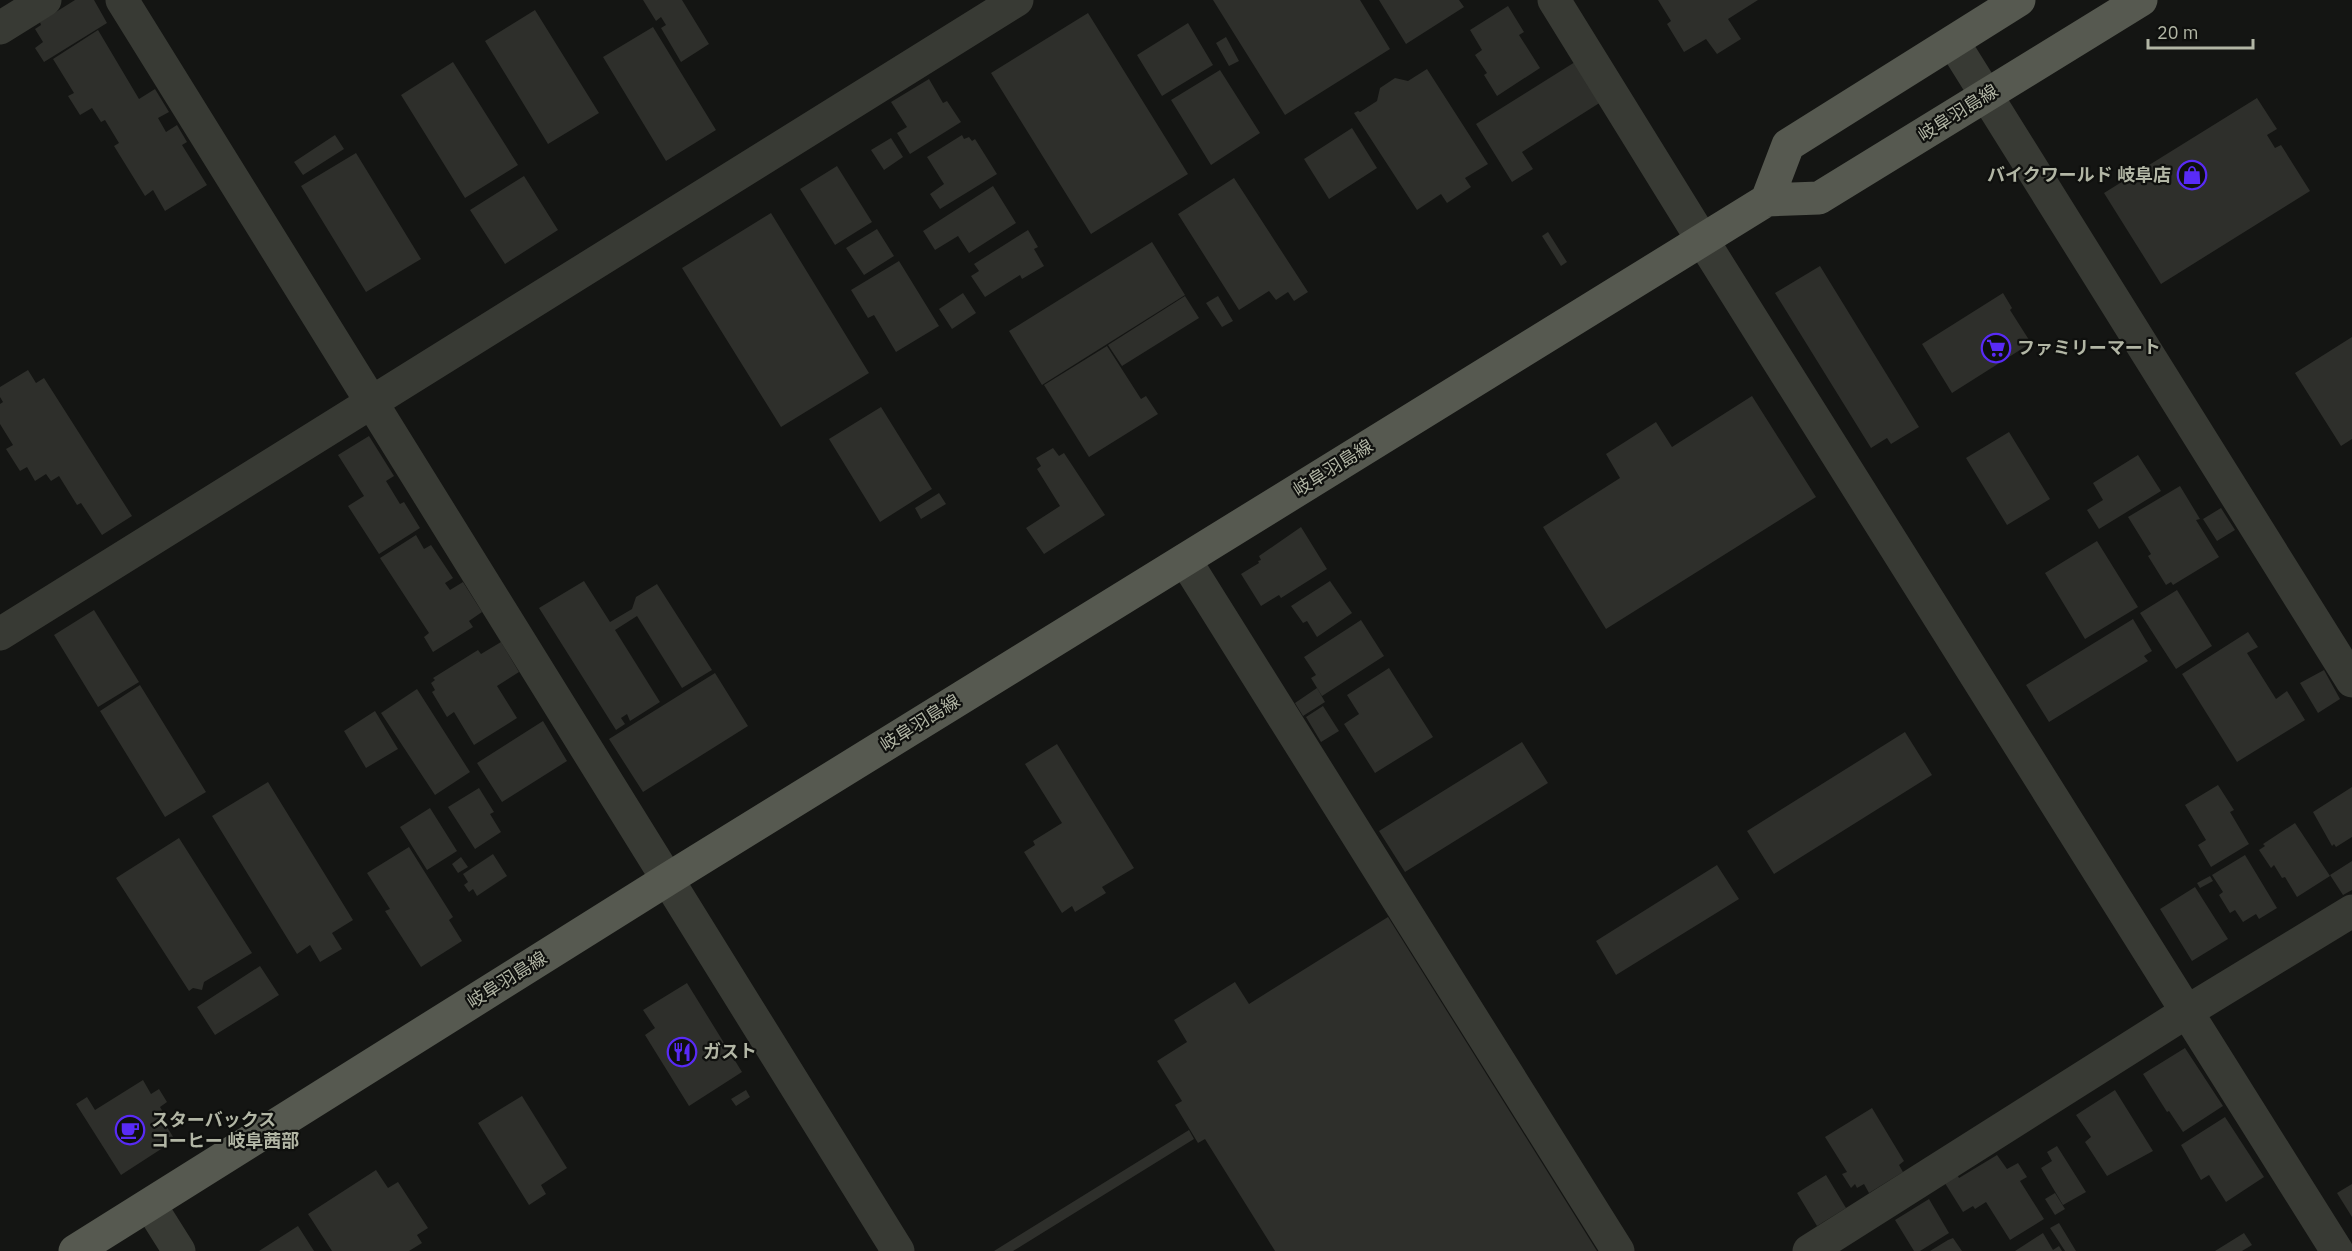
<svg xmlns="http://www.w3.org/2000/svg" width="2352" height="1251" font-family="'IBM Plex Sans','Noto Sans JP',sans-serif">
<rect width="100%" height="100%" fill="#141513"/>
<path fill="#2e2f2b" d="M75,0h19l13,23 -63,39 -9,-14 8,-6 -8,-13 6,-4 -1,-3z
M643,0h39l27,44 -28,18 -20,-34 5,-3 -5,-8 -5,4z
M1213,0h147l30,49 -105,66z
M1379,0h80l5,7 -58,37z
M1658,0h100l-30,19 13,20 -24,15 -11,-15 -22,13 -17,-28 4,-3z
M1508,6l16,26 -5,3 21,33 -43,28 -13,-21 3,-2 -12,-18 7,-5 -12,-20z
M535,10l64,103 -51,31 -63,-103z
M1088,13l100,161 -97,60 -100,-161z
M1188,23l25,42 -51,31 -25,-41z
M653,27l63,103 -50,31 -63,-104z
M98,30l41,69 16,-10 14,23 -11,6 8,14 11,-7 10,17 -5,3 25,40 -42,26 -12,-21 -8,6 -31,-50 5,-3 -14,-23 -4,2 -9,-14 -12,7 -12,-19 6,-3 -21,-34z
M1226,37l13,24 -10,5 -13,-23z
M453,62l65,103 -53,33 -64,-103z
M1575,62l26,40 -79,50 11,17 -21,13 -36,-58z
M1427,69l61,95 -23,14 6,9 -24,16 -6,-9 -24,16 -63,-97 4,-2 2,1 17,-11 3,-13 15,-10 13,3z
M1220,70l40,63 -49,32 -40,-65z
M929,79l14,24 4,-2 14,21 -51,32 -13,-21 10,-6 -16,-25z
M2257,98l20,31 -10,6 8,13 6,-3 29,46 -149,93 -57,-91z
M1352,128l25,40 -48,31 -25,-40z
M335,135l9,14 -41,26 -9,-13z
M962,135l2,4 5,-2 3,4 3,-2 22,35 -57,35 -10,-15 14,-10 -17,-27z
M891,138l12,19 -19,13 -13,-20z
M356,153l65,106 -55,33 -65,-106z
M837,166l35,56 -37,23 -35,-56z
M524,176l34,54 -53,34 -35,-54z
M1234,178l74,114 -14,9 -6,-9 -12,8 -7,-9 -30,19 -61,-96z
M993,186l23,37 -47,30 -11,-17 -23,14 -12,-19z
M771,213l98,160 -88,54 -99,-159z
M877,229l17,27 -30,19 -18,-27z
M1028,230l10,17 -4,2 10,17 -22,13 -2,-4 -35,22 -14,-21 8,-5 -5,-7z
M1548,232l19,30 -6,4 -19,-30z
M1152,242l33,53 -143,90 -33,-54z
M899,261l40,65 -43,26 -22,-37 -6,3 -17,-28z
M1820,266l99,161 -28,17 -4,-6 -16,10 -96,-155z
M963,293l13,20 -24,16 -13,-20z
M2003,293l9,15 -2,2 21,33 -79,50 -30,-49z
M1185,296l14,22 -77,48 -14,-21z
M1218,296l15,25 -11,6 -16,-24z
M2352,337v102l-11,7 -46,-73z
M1107,346l34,53 5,-3 12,18 -69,43 -45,-72z
M28,370l8,13 8,-5 88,138 -30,19 -21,-32 -4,2 -18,-29 -8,5 -5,-7 -11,7 -8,-14 -7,4 -14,-22 7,-4 -13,-21v-20l3,-2 -3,-5v-10z
M1752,396l64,101 -210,132 -63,-102 77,-49 -14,-24 50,-32 16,25z
M881,407l51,82 -52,33 -51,-83z
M2009,432l41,67 -43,26 -41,-67z
M369,436l25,40 -8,5 14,23 4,-2 16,26 -41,26 -31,-48 16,-10 -26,-41z
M1053,448l6,8 5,-3 41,62 -61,39 -18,-26 34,-22 -23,-37 4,-3 -5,-8z
M2138,455l23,36 -62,38 -12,-19 16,-10 -10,-17z
M2180,486l20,33 -4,1 23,37 -46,28 -2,-3 -5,3 -18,-29 3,-2 -23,-37z
M939,493l7,11 -25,15 -6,-11z
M2221,508l14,22 -18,11 -14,-22z
M1301,527l26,42 -46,29 -2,-3 -18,11 -20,-32 18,-11 -1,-2 3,-1 -2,-4z
M416,535l8,14 7,-4 22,33 -8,5 5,7 13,-8 19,30 -13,9 4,6 -40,25 -9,-15 5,-4 -49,-75z
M2097,541l41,66 -53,32 -40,-66z
M584,581l26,41 22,-13 4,-12 21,-13 55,86 -30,18 -45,-72 -22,14 45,72 -30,19 -3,-7 -6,4 4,6 -9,6 -77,-122z
M1330,581l22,32 -35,24 -10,-16 -4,2 -12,-17z
M2177,590l35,56 -36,23 -36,-56z
M94,610l45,72 -41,25 -44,-72z
M2133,619l19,32 -8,5 4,5 -99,61 -23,-37z
M1361,620l23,36 -62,40 -11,-18 5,-3 -12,-18z
M2248,632l10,15 -11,6 29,46 11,-8 18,29 -68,42 -55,-88z
M501,642l18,30 -22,14 20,32 -43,27 -20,-33 -7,5 -15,-25 3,-2 -4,-7 4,-3 -2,-2 45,-28 3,4z
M1389,668l44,69 -58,36 -31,-49 15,-10 -12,-19z
M2324,670l16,29 -22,14 -18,-30z
M715,673l33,53 -105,66 -34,-53z
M140,685l66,107 -41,25 -65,-106z
M1317,688l8,14 -22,14 -8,-13z
M417,689l53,83 -35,23 -54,-82z
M1323,706l16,25 -18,11 -15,-25z
M375,711l23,38 -32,19 -22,-37z
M543,721l24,40 -65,41 -25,-39z
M1905,732l27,43 -158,99 -27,-43z
M1522,742l26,41 -143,89 -26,-41z
M1057,744l77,124 -32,19 4,6 -31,19 -3,-6 -10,7 -38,-61 11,-7 -2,-4 29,-18 -37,-59z
M268,782l85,138 -21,13 10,16 -22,13 -10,-17 -13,9 -85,-138z
M2218,785l16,25 -4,2 19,32 -38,23 -13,-22 8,-5 -21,-35z
M2352,787v50l-16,10 -2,-3 -2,2 -19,-34z
M479,788l15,24 -4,2 11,18 -26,17 -27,-42z
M430,808l27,43 -30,19 -27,-43z
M2295,823l35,53 -33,21 -12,-20 -3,1 -8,-13 -3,3 -12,-18 6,-4 -2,-2z
M179,838l73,115 -48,29 -2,8 -9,-2 -4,3 -73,-113z
M409,847l44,70 -4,3 13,21 -41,26 -36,-56 5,-2 -23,-36z
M493,854l14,22 -30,20 -4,-7 -4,3 -5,-7 4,-3 -5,-8z
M2245,855l32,53 -18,11 -3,-5 -13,8 -8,-12 -5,3 -11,-18 4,-3 -11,-17z
M461,857l7,10 -10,6 -6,-9z
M2352,861v29l-9,5 -13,-20z
M1717,865l22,34 -123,76 -20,-34z
M2210,876l3,5 -13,7 -3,-5z
M2195,887l33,52 -36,22 -32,-52z
M1388,917l209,334h-322l-70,-112 -7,4 -23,-38 7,-4 -25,-40 30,-19 -13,-22 61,-38 14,22z
M260,966l19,29 -64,40 -18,-28z
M687,983l55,89 -53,34 -44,-71 10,-7 -12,-18z
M2185,1048l38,58 -40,26 -14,-21 -2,1 -24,-38z
M143,1080l8,14 8,-5 8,13 -7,5 6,10 -4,2 13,21 -54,35 -45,-71 11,-7 8,13z
M746,1090l4,7 -14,9 -5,-7z
M2115,1090l38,61 -46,25 -22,-34 6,-5 -15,-22z
M522,1096l45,72 -26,17 5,9 -17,11 -51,-82z
M1872,1108l32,53 -5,4 4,7 -34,21 -5,-9 -7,4 -2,-4 -4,4 -9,-14 5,-2 -22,-35z
M2225,1117l39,60 -38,25 -17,-27 -8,5 -20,-35z
M1189,1130l5,9 -181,112h-19z
M2057,1146l29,46 -23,13 -22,-37 11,-7 -5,-9z
M1997,1155l10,14 11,-6 9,14 -7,4 24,38 -34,21 -24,-38 -11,7 -2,-3 -10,6 -20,-32 13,-8 3,6z
M376,1170l12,18 10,-6 30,46 -11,7 5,8 -13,8h-77l-24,-37z
M1826,1175l20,33 -29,18 -20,-33z
M2352,1184v33l-15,-24z
M2055,1193l10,16 -10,6 -10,-16z
M1929,1199l20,34 -29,18h-6l-19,-31z
M2059,1223l17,28h-11l-15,-23z
M298,1226l16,25h-55z
M2043,1233l10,17 6,-4 3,5h-47z
M2244,1233l8,12 -10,6h-27z
M1953,1238l9,13h-32l18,-11z"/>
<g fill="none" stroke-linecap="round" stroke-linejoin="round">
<path stroke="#383a34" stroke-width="33" d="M122,0l776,1251
M1554,0l149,241 634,1010
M0,28l45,-28
M1953,42l399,639
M1185,560l433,691
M0,634l1017,-634
M150,1205l29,46
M1809,1251l379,-240 164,-100"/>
<path stroke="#565950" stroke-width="33" d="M1767,200l21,-55 231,-145
M75,1251l593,-372 1099,-679 52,-2 322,-198"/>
</g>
<defs>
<g id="shop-ring" transform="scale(1.5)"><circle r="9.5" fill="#0f100e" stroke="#592bf6" stroke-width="1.5"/><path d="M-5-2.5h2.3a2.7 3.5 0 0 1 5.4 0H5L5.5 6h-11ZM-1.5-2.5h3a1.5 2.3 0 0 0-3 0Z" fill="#592bf6"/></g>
<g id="supermarket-ring" transform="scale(1.5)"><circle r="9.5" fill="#0f100e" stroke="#592bf6" stroke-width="1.5"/><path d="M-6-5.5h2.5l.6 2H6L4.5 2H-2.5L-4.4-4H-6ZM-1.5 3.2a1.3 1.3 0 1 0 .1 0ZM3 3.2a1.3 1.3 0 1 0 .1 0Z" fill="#592bf6"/></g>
<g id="restaurant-ring" transform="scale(1.5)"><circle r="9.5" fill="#0f100e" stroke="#592bf6" stroke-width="1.5"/><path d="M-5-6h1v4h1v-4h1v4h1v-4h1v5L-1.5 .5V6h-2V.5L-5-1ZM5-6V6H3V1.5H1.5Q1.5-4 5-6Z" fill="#592bf6"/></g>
<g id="cafe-ring" transform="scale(1.5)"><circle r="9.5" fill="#0f100e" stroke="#592bf6" stroke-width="1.5"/><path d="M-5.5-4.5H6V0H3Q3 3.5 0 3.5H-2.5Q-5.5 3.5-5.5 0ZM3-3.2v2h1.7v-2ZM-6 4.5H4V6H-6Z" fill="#592bf6"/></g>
</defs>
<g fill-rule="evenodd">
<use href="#shop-ring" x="2192" y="175"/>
<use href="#supermarket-ring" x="1996" y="348"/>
<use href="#restaurant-ring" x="682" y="1052"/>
<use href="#cafe-ring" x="130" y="1130"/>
</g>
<g text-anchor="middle" stroke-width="4.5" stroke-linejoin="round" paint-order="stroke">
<g font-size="18" fill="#b2b6a5" stroke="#0f100e">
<text transform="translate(1958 113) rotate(-32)" y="6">岐阜羽島線</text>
<text transform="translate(1333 468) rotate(-32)" y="6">岐阜羽島線</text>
<text transform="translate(920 723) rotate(-32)" y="6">岐阜羽島線</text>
<text transform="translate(507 980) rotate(-32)" y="6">岐阜羽島線</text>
</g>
<g font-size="18" font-weight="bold" fill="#b2b6a5" stroke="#0f100e" text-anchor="start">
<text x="2171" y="181" text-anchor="end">バイクワールド 岐阜店</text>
<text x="2017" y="354">ファミリーマート</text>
<text x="703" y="1058">ガスト</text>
<text x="151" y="1126">スターバックス<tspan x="151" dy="21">コーヒー 岐阜茜部</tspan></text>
</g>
</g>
<path d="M2148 39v9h105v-9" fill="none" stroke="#b2b6a5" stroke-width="3"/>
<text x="2157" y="39" font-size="18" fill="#b2b6a5" stroke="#0f100e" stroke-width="4.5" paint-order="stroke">20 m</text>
</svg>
